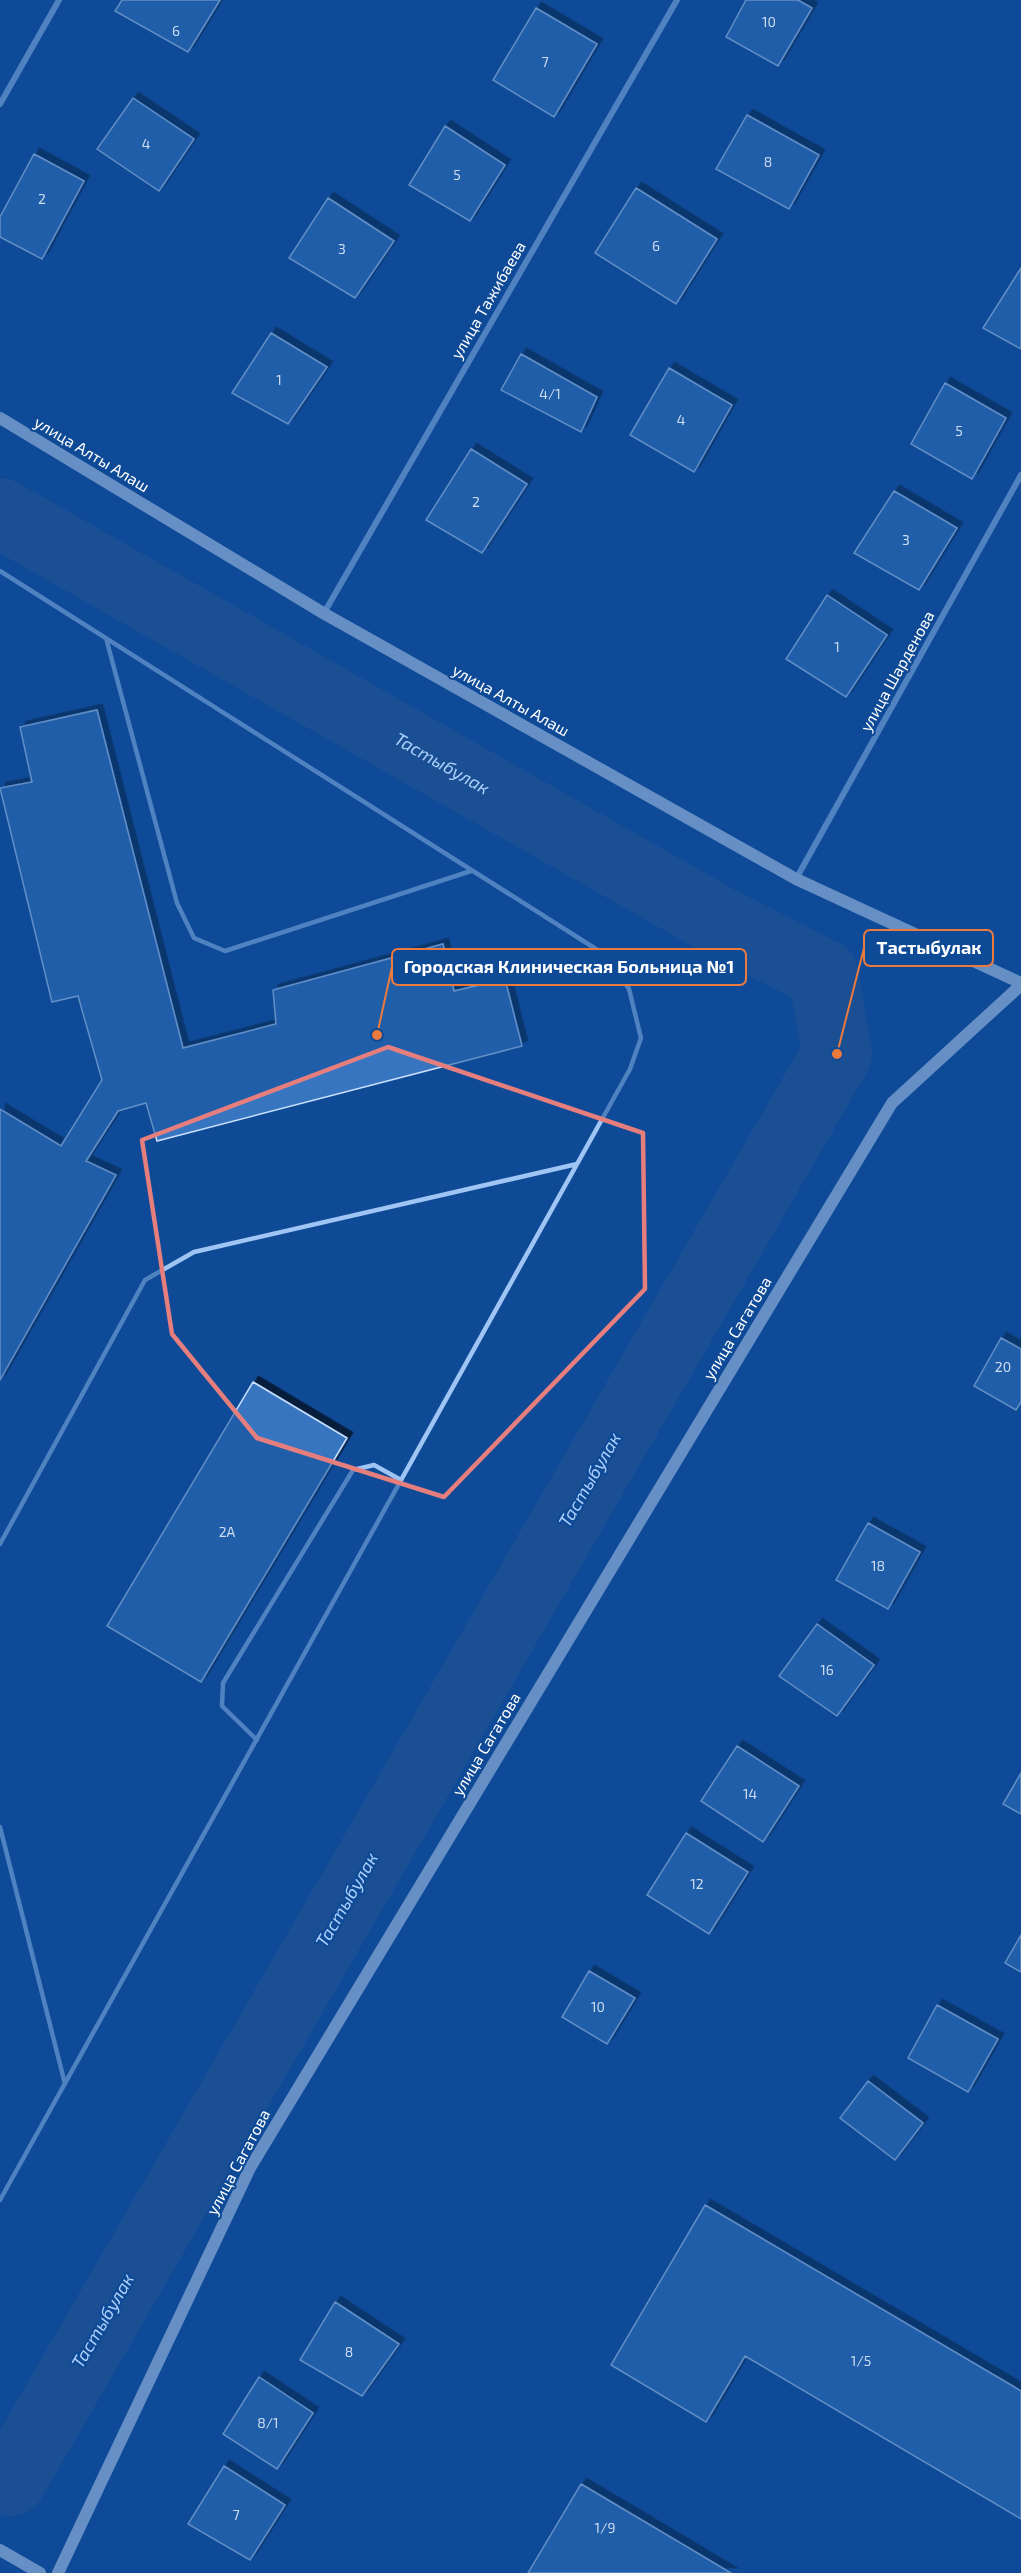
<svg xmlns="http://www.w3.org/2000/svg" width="1021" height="2573" font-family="'Exo 2',sans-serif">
<defs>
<filter id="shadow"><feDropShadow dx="5.5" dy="-5.5" stdDeviation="0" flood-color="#0009"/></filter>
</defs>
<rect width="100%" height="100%" fill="#0f4a97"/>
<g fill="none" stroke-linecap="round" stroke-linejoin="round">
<path stroke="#29558e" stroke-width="70" id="s1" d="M0,513l717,407 106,54 14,80 -826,1427"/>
</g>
<path fill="#3874c0" stroke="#c7e0fe" stroke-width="1.5" filter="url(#shadow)" d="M122,0h98l-32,52 -73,-41z
M746,0h52l14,8 -34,58 -52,-29z
M536,8l61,36 -43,73 -61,-37z
M133,98l61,41 -35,52 -62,-42z
M747,115l72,40 -30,54 -73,-40z
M445,126l60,39 -35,56 -61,-36z
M34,154l50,27 -42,78 -42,-22v-20z
M636,188l81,51 -41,65 -81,-51z
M328,198l66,43 -39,57 -66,-40z
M1021,268v81l-38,-21z
M271,333l56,34 -39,57 -56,-31z
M521,354l76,43 -16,35 -80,-42z
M669,368l63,37 -38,67 -64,-37z
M945,383l61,35 -34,61 -61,-35z
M471,449l56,35 -45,69 -56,-33z
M894,491l63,37 -38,62 -65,-37z
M827,595l60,40 -41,62 -60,-38z
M97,710l86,338 93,-24 -3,-34 170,-46 11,47 51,-12 17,67 -365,95 -11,-38 -28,8 -32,50 30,14 -116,205v-271l61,37 41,-66 -24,-84 -26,6 -52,-214 32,-6 -12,-55z
M1001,1338l20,11v53l-5,8 -42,-24z
M253,1382l94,56 -146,244 -94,-56z
M868,1523l52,29 -32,57 -52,-29z
M817,1624l57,41 -37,51 -58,-40z
M737,1746l62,40 -36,56 -62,-41z
M1021,1773v41l-18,-10z
M686,1833l62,39 -39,62 -62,-39z
M1021,1935v37l-16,-9z
M589,1971l46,27 -28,46 -45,-27z
M937,2005l61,34 -30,53 -60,-34z
M868,2081l55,42 -28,37 -55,-42z
M705,2205l316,186v128l-276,-163 -39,66 -95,-57z
M335,2302l64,42 -37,52 -62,-36z
M259,2377l54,36 -36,56 -54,-35z
M224,2466l61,39 -35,55 -62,-36z
M581,2484l150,89h-203z"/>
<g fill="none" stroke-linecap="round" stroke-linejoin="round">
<path stroke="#9fc5f4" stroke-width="4.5" d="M0,571l607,385 22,33 12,49 -11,31 -630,1131
M106,638l71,265 17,35 31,13 246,-80
M0,1544l145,-264 49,-28 383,-88
M257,1740l-35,-34 1,-23 130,-213 21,-5 27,15
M0,1827l65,257"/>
<path stroke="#9fc5f4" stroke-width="6" d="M0,104l59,-104
M324,613l353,-613
M796,879l225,-404"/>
<path stroke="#cfe3fd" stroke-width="12" d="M0,418l323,195 473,266 225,104
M0,2550l40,23
M58,2573l192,-405 642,-1065 129,-118"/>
</g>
<path d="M0 0H1021V2573H0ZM388,1047l255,86 2,156 -201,208 -187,-59 -85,-104 -30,-194z" fill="#0f4a97" fill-opacity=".55" fill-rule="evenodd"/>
<path fill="none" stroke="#e67e7e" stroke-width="4.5" stroke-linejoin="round" d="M388,1047l255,86 2,156 -201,208 -187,-59 -85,-104 -30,-194z"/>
<g text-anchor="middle" stroke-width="4.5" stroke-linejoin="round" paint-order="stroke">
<g font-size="14" fill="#cddcef">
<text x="769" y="27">10</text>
<text x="176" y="36">6</text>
<text x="545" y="67">7</text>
<text x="146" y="149">4</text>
<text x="768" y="167">8</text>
<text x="457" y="180">5</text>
<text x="42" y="204">2</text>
<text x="656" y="251">6</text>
<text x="342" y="254">3</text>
<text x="279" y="385">1</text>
<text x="550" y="399">4/1</text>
<text x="681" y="425">4</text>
<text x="959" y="436">5</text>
<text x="476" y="507">2</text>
<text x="906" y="545">3</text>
<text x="837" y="652">1</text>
<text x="1003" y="1372">20</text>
<text x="227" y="1537">2А</text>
<text x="878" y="1571">18</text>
<text x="827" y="1675">16</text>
<text x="750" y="1799">14</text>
<text x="697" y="1889">12</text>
<text x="598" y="2012">10</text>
<text x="349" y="2357">8</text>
<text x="861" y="2366">1/5</text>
<text x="268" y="2428">8/1</text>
<text x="236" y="2520">7</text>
<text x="605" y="2533">1/9</text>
</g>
<g font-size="16" fill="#fff" stroke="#0f4a97">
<text transform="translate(488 300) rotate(-60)" y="6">улица Тажибаева</text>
<text transform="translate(92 454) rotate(31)" y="6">улица Алты Алаш</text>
<text transform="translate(897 671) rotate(-61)" y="6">улица Шарденова</text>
<text transform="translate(511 700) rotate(29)" y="6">улица Алты Алаш</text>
<text transform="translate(737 1328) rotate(-59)" y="6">улица Сагатова</text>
<text transform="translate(486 1744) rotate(-59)" y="6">улица Сагатова</text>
<text transform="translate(238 2162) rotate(-62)" y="6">улица Сагатова</text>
</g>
<g font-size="18" font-style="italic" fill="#abd0fb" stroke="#0f4a97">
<text dy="6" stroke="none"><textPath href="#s1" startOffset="508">Тастыбулак</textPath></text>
<text transform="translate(590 1480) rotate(-60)" y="6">Тастыбулак</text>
<text transform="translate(347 1900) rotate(-60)" y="6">Тастыбулак</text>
<text transform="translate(103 2321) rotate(-60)" y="6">Тастыбулак</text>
</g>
</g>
<path fill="none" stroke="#ed7a3d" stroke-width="2" d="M837 1054L864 948M377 1035L392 967"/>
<g fill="#ed7a3d" stroke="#0f4a97" stroke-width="2">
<circle cx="837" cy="1054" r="6"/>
<circle cx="377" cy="1035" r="6"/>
</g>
<g fill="#0f4a97" stroke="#ed7a3d" stroke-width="2">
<rect x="864" y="930" width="129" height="36" rx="6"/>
<rect x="392" y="949" width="354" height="36" rx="6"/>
</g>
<g font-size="18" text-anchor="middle" font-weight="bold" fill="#fff">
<text x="929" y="954">Тастыбулак</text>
<text x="569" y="973">Городская Клиническая Больница №1</text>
</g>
</svg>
